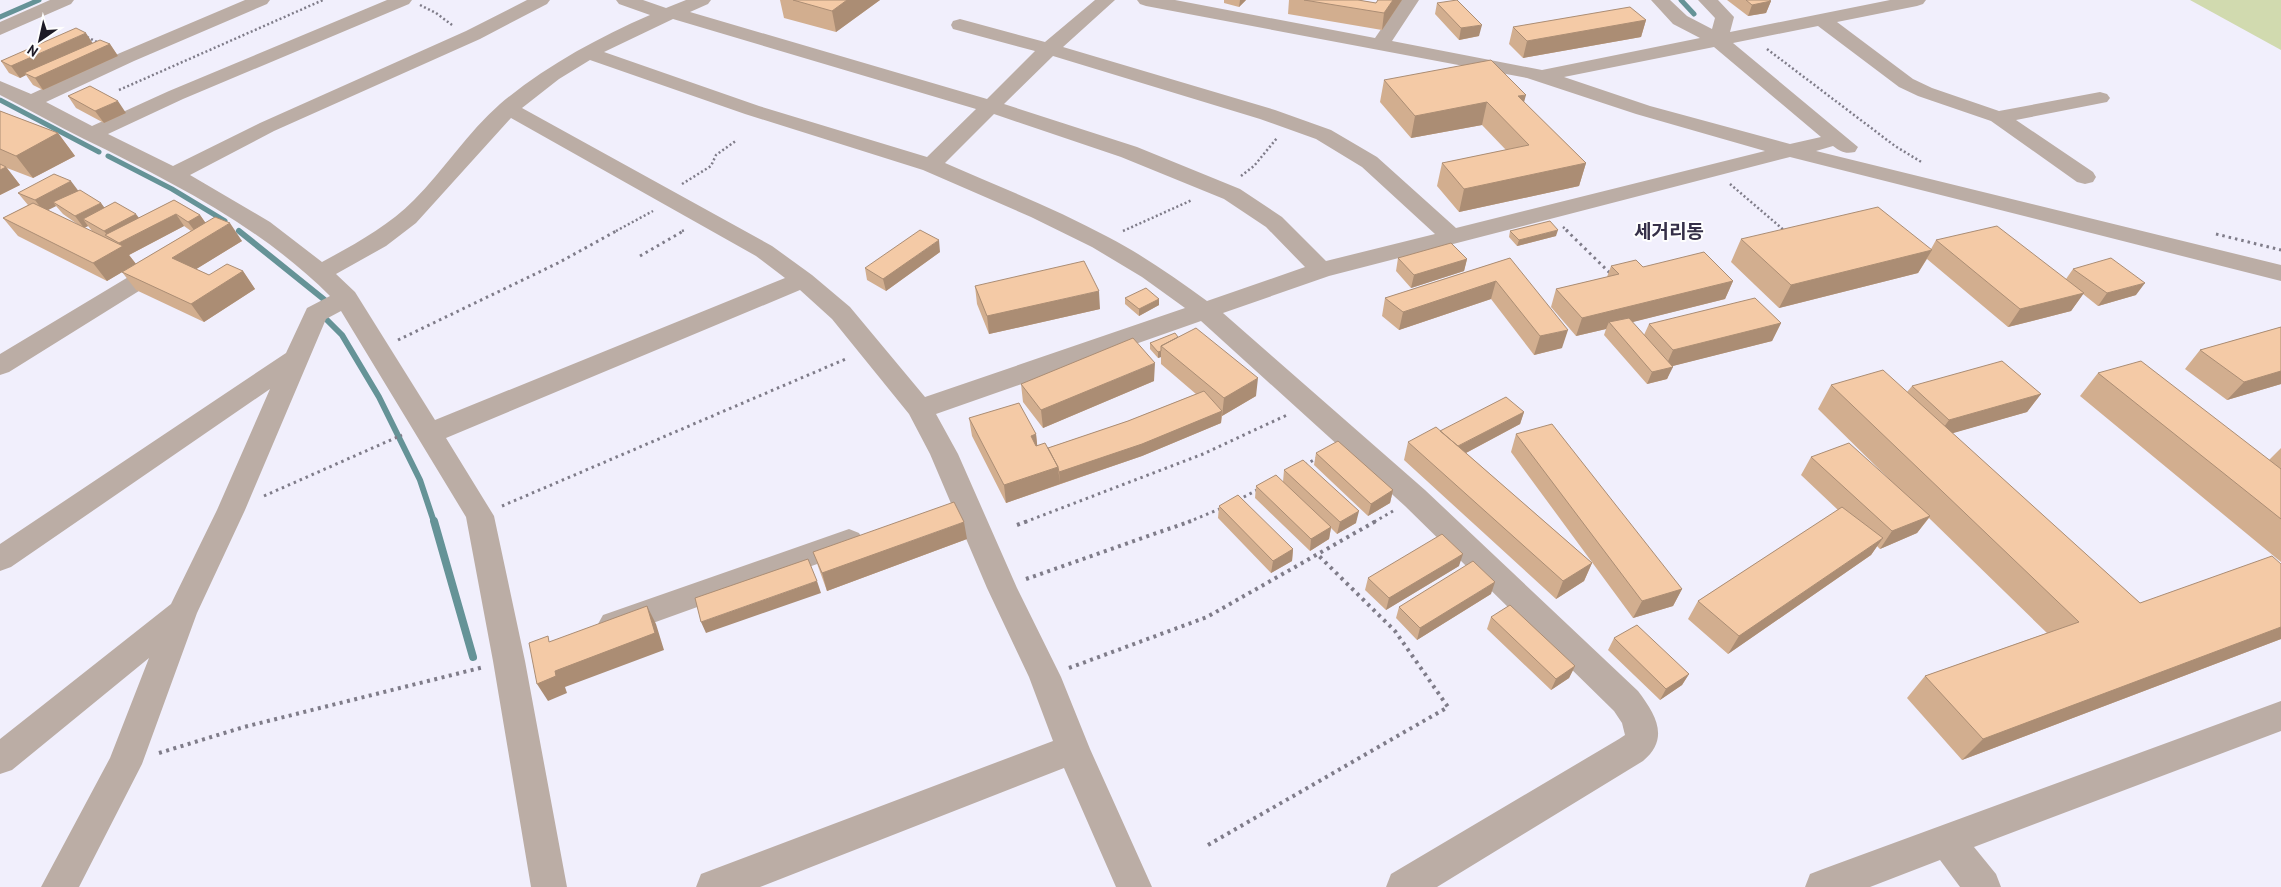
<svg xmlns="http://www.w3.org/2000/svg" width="2281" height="887" font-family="'PT Sans','Noto Sans KR',sans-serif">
<rect width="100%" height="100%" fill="#f1effc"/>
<path fill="#d1daaf" d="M2190,0h91v50z"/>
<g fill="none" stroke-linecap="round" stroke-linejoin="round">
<path stroke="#659397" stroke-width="5" d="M1681,0l13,14
M0,17l39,-17
M0,100l99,52
M108,156l64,33 53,32 -7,4"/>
<path stroke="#659397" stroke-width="6" d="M239,231l87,70 -3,15 19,19 37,62 41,83 14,42"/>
<path stroke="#659397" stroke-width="8" d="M434,521l39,136"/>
<path stroke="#7f7c89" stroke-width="2.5" stroke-dasharray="2 2.5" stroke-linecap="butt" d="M420,5l16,8 16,12
M87,37l12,6
M1767,49l128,97 28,17
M119,90l204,-90
M1241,176l13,-10 23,-28
M682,184l29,-18 5,-11 21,-15
M1730,184l55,47
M1563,227l5,4
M616,231l37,-20
M682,231l3,-1
M1123,231l69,-31"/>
<path stroke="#7f7c89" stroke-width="3" stroke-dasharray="2.5 4" stroke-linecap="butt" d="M1566,230l46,45
M1784,230l2,2
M2216,234l65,16
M640,256l45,-26
M398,340l160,-77 60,-33
M1305,465l12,-7
M264,496l138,-61
M1238,500l21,-11
M502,506l346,-148
M1025,522l178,-68 84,-39
M1188,522l34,-14
M1374,522l19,-11"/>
<path stroke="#7f7c89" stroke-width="4" stroke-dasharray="3 4.5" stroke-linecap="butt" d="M1017,525l11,-4
M1026,579l165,-58
M1069,668l138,-51 169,-96
M159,753l85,-26 240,-60
M1208,845l240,-138 -53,-76 -78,-77"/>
<path fill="#bbada5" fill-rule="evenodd" d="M50,0h24l-3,4 -71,31v-13z
M245,0h25l-3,4 -133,57 -88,41 46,24 77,-35 218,-91h25l-3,4 -226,95 -75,35 65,32 87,-43 206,-92 61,-31h23l-3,4 -67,35 -206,92 -84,44 80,47 52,40c33,-18 65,-35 92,-62 30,-30 54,-68 86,-96 44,-37 97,-66 150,-89l-31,-11 -3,-4h27l23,8 20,-8h25l-3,4 -18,8 297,87 48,-48 -82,-22 -2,-4 2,-4 7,-2 85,23 50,-42h20l-52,47 212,63 56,20 46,27 79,71 309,-77 -129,-37 -109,-36 -381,-72 -6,-2 -3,-4h38l200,38 26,-38h18l-27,41 150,29 158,-32 -27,-14 -22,-24h19l17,16 25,13 3,-11 -17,-18h20l16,17 -4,15 160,-32h36l-3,4 -6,2 -80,16 76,57 19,9 67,23 101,-19 7,2 3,4 -3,4 -91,18 77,52 3,5 -3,5 -8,2 -8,-2 -86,-61 -73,-25 -19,-9 -81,-61 -85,17 125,104 -3,5c-10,2 -14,0 -22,-6l-17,5 465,114v16l-491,-124 -461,119 -106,37 202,177 213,201c18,24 32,47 5,70l-206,126h-51l5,-13 228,-135 6,-4 -3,-12 -8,-12 -209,-205 -204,-185 -265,93 22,40 59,134 44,89 29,72 62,138h-36l-52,-119 -304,119h-64l5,-13 352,-133 -24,-64 -42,-89 -57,-134 -21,-40 -77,-95 -32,-29 -354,148 48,78 31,145 42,226h-36l-38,-226 -27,-144 -125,-206 -15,8 -81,191 -48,103 -55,151 -63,123h-38l69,-129 39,-100 -137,112 -12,4v-35l171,-135 46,-94 53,-121 -259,178 -11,4v-27l286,-191 21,-45 23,-12c-70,-70 -158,-114 -246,-157 -28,-14 -56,-30 -84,-44v-14l31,13 89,-41zM673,19l303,90 -49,48 -168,-51 -155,-54zM1714,47l107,90 -31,7 -140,-38 -86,-29zM1053,56l207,63 56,20 46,28 73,67 -109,27 -44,-44 -42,-28 -103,-42 -133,-43zM590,60l155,54 178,56 108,47 61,30 50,30 43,31 -260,89 -75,-90 -38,-32 -40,-29 -250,-138 37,-29zM994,114l127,43 103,42 42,28 39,40 -98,34c-32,-23 -64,-46 -99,-64 -52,-28 -108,-50 -163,-74zM511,118l245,138 29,22 -350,142 -80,-128 -19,-18 50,-28 30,-23z
M163,258l8,3 4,5 -4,5 -162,101 -9,3v-21l155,-93z
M849,529l10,4 5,8 -5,8 -245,88 -11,-4 -5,-9 5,-9z
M2281,701v30l-307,116 22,27 5,13h-41l-20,-27 -70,27h-65l5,-13 13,-5z"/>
</g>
<path fill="#d2ae8f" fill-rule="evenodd" d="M780,0h100l-44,32 -52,-14z
M1224,0h22l-7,7 -15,-4z
M1289,0h69l18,3 2,-3h24l-20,30 -94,-16z
M1727,0h42l2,1 -5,12 -18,3z
M1437,3l42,33 -20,4 -24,-26z
M1646,20l-5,17 -118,21 -14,-14 4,-17z
M93,43l17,1 8,12 -75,34 -10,-5 -7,-10 -6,3 -11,-5 -8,-12z
M1384,80l140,22 62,61 -7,23 -120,26 -22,-26 5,-23 64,-13 -24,-25 -71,13 -31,-36z
M68,96l58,17 -22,10 -28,-15z
M0,111l58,22 17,23 -42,22 -26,-10 13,17 -20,10z
M78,191l23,12 3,5 35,10 35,-18 26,15 5,7 37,19 -46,28 13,6 34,-4 12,18 -51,33 -68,-32 -14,-18 -15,9 -89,-45 -15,-18 25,-13 -10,-12zM56,206l7,8 17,12 -32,-16zM88,226l4,5 -8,-3zM184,226l7,5 -55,33 -7,-9z
M1510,231l46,5 -39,10 -8,-9z
M1741,239l190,10 5,-9 130,39 7,-10 63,26 -38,11 -15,-12 -12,17 -63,16 -81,-68 -9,14 -139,35 -48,-46z
M940,252l-54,39 -19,-11 -2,-12z
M1398,258l69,1 -3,12 -53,17 -15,-17z
M1510,258l52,90 -28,7 -43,-56 -92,31 -17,-14 3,-18z
M1611,266l32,1 90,14 -8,18 -93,23 12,13 5,-11 132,-1 -9,18 -100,25 -5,13 -20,5 -43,-49 2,-6 -30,7 -25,-29 5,-18 51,-12z
M975,286l125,23 -111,25 -12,-30z
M1125,298l34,1v6l-20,11 -14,-12z
M2281,327v57l-54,16 -42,-31 15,-19z
M1178,337l78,59 -34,20v-1l-1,8 -79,33 -136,47 -34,-67 -3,-18 67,16 1,11 11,3 80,-27 68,-27 -35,-30v-7l-3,1 -8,-9v-6z
M2098,373l171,87 12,-12v114l-201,-166z
M1154,381l-111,47 -20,-26 -2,-18z
M1831,385l76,7 5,-6 129,8 -14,18 -75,21 188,170 141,-39v75l-319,121 -55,-62 18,-22 122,-43 -118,-115 -12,15 -37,16 -3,-3 -6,9 -143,99 -40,-35 10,-18 140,-91 -37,-35 10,-18 82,26 -75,-74z
M1524,412l-4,12 -54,29 126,110 -8,18 -28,18 -152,-139 4,-18z
M1516,434l166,155 -9,17 -40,12 -122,-166z
M1316,453l77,37 -3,13 -22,13 -54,-51z
M1284,470l72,53 -19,11 -6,-6 -2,11 -19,12 -55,-53 1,-12 27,-4z
M1219,506l74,43 -1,12 -21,12 -53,-55z
M967,539l-140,52 -8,-22 -6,-17z
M1459,566l-73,44 -21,-20 3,-12z
M1491,594l-74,46 -21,-22 3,-11z
M1491,617l84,49 -6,12 -18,12 -64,-61z
M1614,638l75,36 -7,11 -22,15 -52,-50z"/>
<path fill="#ab8d74" d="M847,0h33l-44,32 -4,-21z
M1240,0h6l-7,7z
M1393,0h9l-20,30 2,-17z
M1771,1l-5,12 -18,3 4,-11z
M1646,20l-5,17 -118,21 4,-17z
M1482,25l-3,11 -20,4 2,-12z
M86,33l8,12 -70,28 2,2 -6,3 -9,-12z
M110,44l8,12 -75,34 -8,-12z
M1526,95l-6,22 -2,-21z
M118,101l8,12 -22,10 -9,-12z
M1487,102l-5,23 -71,13 4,-22z
M58,133l17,23 -42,22 -17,-22z
M1586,163l-7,23 -120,26 5,-23z
M6,167l14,18 -20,10v-25z
M71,181l9,12 -27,9 3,4 -12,6 -9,-12z
M101,203l9,12 -27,4 5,7 -4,2 -9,-12z
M136,214l9,12 -37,10 -4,-5z
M176,214l8,12 -55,29 7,9 -29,17 -14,-18 28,-16 -2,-4z
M200,215l9,13 -12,6 -9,-12z
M230,223l12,18 -57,35 -13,-18z
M1558,230l-2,6 -39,10 2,-6z
M939,240l1,12 -54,39 -3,-12z
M1932,250l-14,23 -139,35 12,-23z
M1467,259l-3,12 -53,17 3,-13z
M243,271l12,18 -51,33 -13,-18z
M1496,281l-5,18 -92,31 4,-18z
M1733,281l-8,18 -112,28 -4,-5 -3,7 -30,7 6,-18z
M2145,283l-9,12 -38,11 9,-13z
M1099,291l1,18 -111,25 -2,-18z
M2084,293l-13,18 -63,16 12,-18z
M1159,299v6l-20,11v-7z
M1781,323l-9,18 -107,27 8,-18z
M1568,330l-6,18 -28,7 6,-19z
M1161,351v6l-3,1v-6z
M1155,363l-1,18 -111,47 -2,-18z
M1673,367l-6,12 -20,5 5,-12z
M2281,371v13l-54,16 17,-18z
M1258,378l-2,18 -34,20 2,-18z
M2041,394l-14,18 -91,26 13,-18z
M1222,411l-1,12 -79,33 -82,28 -1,-12z
M1524,412l-4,12 -71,38 4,-13z
M1036,434l2,18 -7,-16z
M1058,467l2,17 -54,19 -2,-18z
M1393,490l-3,13 -22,13 3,-12z
M1359,511l-3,12 -19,11 3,-12z
M1930,516l-13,17 -37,16 12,-18z
M964,522l3,17 -140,52 -5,-18z
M1331,527l-2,12 -19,12 1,-12z
M1883,538l-12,17 -143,99 11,-18z
M1293,549l-1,12 -21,12 2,-12z
M1463,554l-4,12 -73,44 3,-12z
M1592,563l-8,18 -28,18 7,-18z
M817,581l4,12 -115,40 -5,-11z
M1495,582l-4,12 -74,46 3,-12z
M1682,589l-9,17 -40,12 9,-17z
M647,606l9,18 8,26 -99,37 2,6 -19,8 -11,-17z
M2281,627v12l-319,121 21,-21z
M1575,666l-6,12 -18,12 5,-11z
M1689,674l-7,11 -22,15 6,-11z"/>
<path fill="#f4caa6" stroke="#ab8d74" d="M793,0h54l-15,11z
M1304,0h54l18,3 2,-3h15l-9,13z
M1457,0l25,25 -21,3 -24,-25z
M1746,0h23l2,1 -19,4z
M1630,7l16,13 -119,21 -14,-14z
M76,28l10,5 -75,33 -10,-5z
M100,40l10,4 -75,34 -11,-5z
M1491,60l35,35 -8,1 68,67 -122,26 -22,-26 87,-18 -42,-43 -72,14 -31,-36z
M90,86l28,15 -23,10 -27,-15z
M0,111l58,22 -42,23 -16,-7z
M0,164l6,3 -6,3z
M54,174l17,7 -36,19 -17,-7z
M80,190l21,13 -26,13 -22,-14z
M174,200l26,15 -12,7 -12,-8 -57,29 -14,-8z
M115,202l21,12 -32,17 -21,-12z
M33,203l90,43 -30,17 -90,-45z
M1878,207l54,43 -141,35 -50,-46z
M215,217l15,6 -58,35 37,17 18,-11 16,7 -52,33 -69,-32z
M1550,221l8,9 -39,10 -9,-9z
M1997,226l87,67 -64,16 -84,-69z
M920,230l19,10 -56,39 -18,-11z
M1451,243l16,16 -53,16 -16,-17z
M1704,252l29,29 -151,37 -26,-29 63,-15 -8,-8 25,-6 7,7z
M1510,258l58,72 -28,6 -44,-55 -93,31 -18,-14z
M2111,258l34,25 -38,10 -34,-24z
M1084,261l15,30 -112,25 -12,-30z
M1146,288l13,11 -20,10 -14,-11z
M1755,298l26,25 -108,27 -24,-26z
M1629,318l44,49 -21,5 -43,-50z
M2281,327v44l-37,11 -44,-32z
M1196,328l62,50 -34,20 -63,-52z
M1175,333l3,4 -17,9v5l-3,1 -8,-9z
M1133,338l22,25 -114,47 -20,-26z
M2002,361l39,33 -92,26 -37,-34z
M2141,361l140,108v50l-183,-146z
M1883,370l257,233 132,-47 9,8v63l-298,112 -58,-63 154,-54 -248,-237z
M1204,391l18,20 -80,33 -83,28 -1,-5 -10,-19 80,-27z
M1506,397l18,15 -66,34 -18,-15z
M1019,403l17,31 -5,2 5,10 9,-3 13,24 -54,18 -35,-67z
M1552,424l130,165 -40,12 -126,-167z
M1436,427l156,136 -29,18 -155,-139z
M1338,441l55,49 -22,14 -55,-51z
M1849,443l81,73 -38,15 -81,-74z
M1303,460l56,51 -19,11 -56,-52z
M1276,475l55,52 -20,12 -55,-53z
M1238,495l55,54 -20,12 -54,-55z
M954,502l10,20 -142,51 -9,-21z
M1842,507l41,31 -144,98 -41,-35z
M1442,534l21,20 -74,44 -21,-20z
M808,559l9,22 -116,41 -6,-24z
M1473,561l22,21 -75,46 -21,-21z
M1510,605l65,61 -19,13 -65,-62z
M647,606l8,27 -100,38 1,5 -19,8 -8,-41 19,-7 1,6z
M1637,625l52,49 -23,15 -52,-51z"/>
<g text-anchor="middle" stroke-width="4" stroke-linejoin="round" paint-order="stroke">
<g font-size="19" font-weight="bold" fill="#352f48" stroke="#fefefe">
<text x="1669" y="238">세거리동</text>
</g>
</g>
<g transform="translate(40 40) rotate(214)" stroke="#fefefe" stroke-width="4" paint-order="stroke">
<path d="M0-4L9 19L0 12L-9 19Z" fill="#1d1a26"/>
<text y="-8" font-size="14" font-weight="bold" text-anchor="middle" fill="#1d1a26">N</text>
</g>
</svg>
